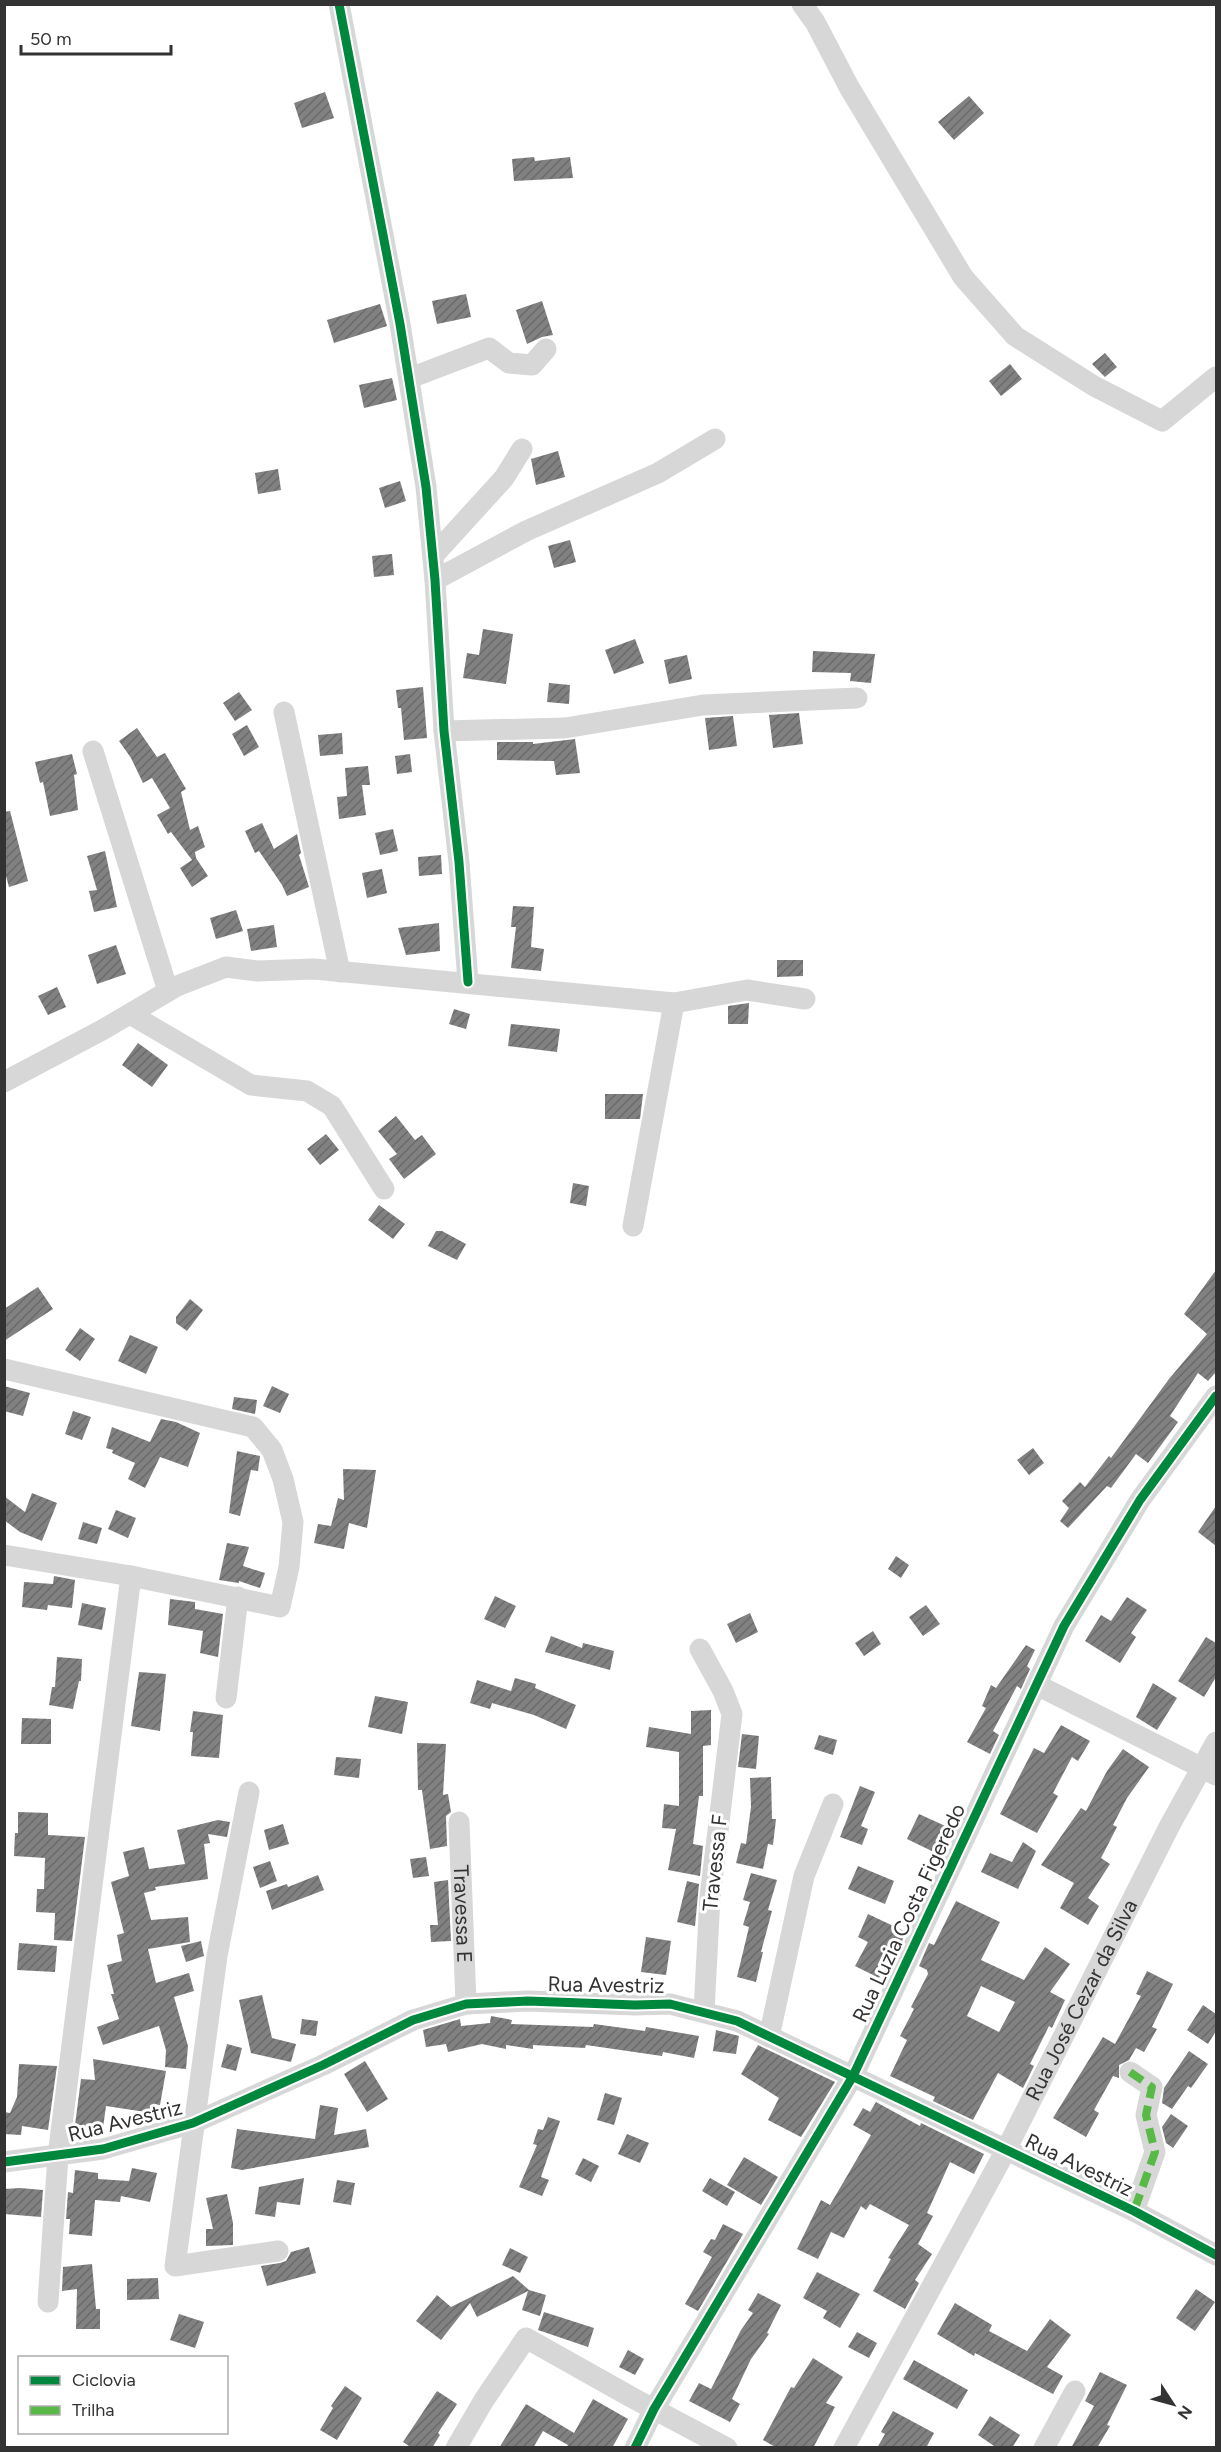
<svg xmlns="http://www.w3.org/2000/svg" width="1221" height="2452" font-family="Figtree,sans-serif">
<defs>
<pattern id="building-hatch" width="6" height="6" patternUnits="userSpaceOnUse" patternTransform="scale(1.5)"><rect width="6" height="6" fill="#818181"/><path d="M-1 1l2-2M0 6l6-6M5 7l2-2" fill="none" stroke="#6a6a6a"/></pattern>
</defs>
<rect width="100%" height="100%" fill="#fff"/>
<path fill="url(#building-hatch)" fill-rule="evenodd" d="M325,92l9,26 -32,10 -8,-25z
M969,96l15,17 -30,27 -16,-18z
M534,157l1,4 35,-4 3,21 -59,3 -2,-22z
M466,294l5,23 -34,7 -5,-23z
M542,301l11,34 -11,2 -15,7 -11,-34z
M380,304l7,22 -53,17 -7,-23z
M1105,353l12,14 -12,10 -13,-13z
M1010,364l12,15 -21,17 -12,-15z
M392,378l5,22 -33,8 -5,-23z
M558,451l7,26 -29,8 -5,-26z
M278,469l3,21 -23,4 -3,-21z
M400,481l6,20 -21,7 -6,-20z
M570,540l6,22 -22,6 -6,-22z
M392,554l2,21 -20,2 -2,-21z
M483,629l30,5 -7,50 -43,-6 4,-25 12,2z
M635,639l9,24 -30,11 -9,-24z
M813,651l62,3 -4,29 -21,-2 1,-8 -39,-1z
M687,655l5,24 -23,5 -5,-24z
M549,683l21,2 -1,19 -22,-2z
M423,687l4,51 -23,2 -3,-32h-3l-2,-18z
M239,692l13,18 -17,11 -12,-18z
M799,713l4,31 -30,4 -4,-33z
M733,716l4,30 -28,4 -4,-32z
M247,725l12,22 -15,9 -12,-22z
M137,728l20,29 8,-4 21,36 -5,3 9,38 8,-4 7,21 -10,5 1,6 12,18 -16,11 -12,-19 12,-8 -21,-28 -3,2 -11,-19 13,-7 -18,-30 -9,5 -12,-25 -12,-17z
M342,733l1,21 -23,2 -2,-21z
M575,739l5,34 -24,2 -2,-14 -57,-1v-18h36v2z
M72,754l5,20 -3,1 4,35 -28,6 -7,-34 -3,1 -5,-21z
M410,754l2,18 -15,2 -2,-18z
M368,766l2,19h-8l4,30 -27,4 -2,-22 10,-1 -2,-28z
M10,811l18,70 -19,6 -5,-18v-57z
M262,823l12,26 23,-15 4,19 -2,2 10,32 -22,9 -5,-11 -23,-34 -4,2 -10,-22z
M393,829l5,22 -18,4 -5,-22z
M105,851l12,56 -23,5 -5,-21 8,-1 -10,-34z
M441,855l1,19 -23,2 -1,-19z
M382,869l5,24 -20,5 -5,-25z
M513,906l21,1 -3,40 13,2 -3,22 -30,-3 5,-41h-5z
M236,910l7,21 -27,8 -6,-21z
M439,923l1,28 -34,4 -8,-27z
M274,925l3,22 -26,4 -4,-22z
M116,945l10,29 -29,10 -9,-29z
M777,960h26v16l-26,1z
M57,987l9,20 -18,8 -10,-19z
M749,1003l-1,21h-20v-18z
M454,1009l16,5 -4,15 -17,-5z
M511,1024l49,5 -3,23 -49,-6z
M138,1043l30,22 -16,22 -30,-22z
M605,1094h38l-3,25h-35z
M396,1116l19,24 7,-5 14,19 -32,25 -15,-20 8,-5 -19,-23z
M326,1134l13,16 -19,15 -13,-16z
M573,1183l16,3 -3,20 -16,-3z
M379,1205l26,19 -12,15 -25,-19z
M436,1231h6l24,13 -9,16 -29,-14z
M1216,1270v102l-8,9 -10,-8 -28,43 8,6 -30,41 -12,-9 -25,34 -4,-2 -39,42 -8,-7 9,-13 -7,-7 18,-19 5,5 24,-31 2,2 58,-79 38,-45 -23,-20z
M38,1287l15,22 -49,32v-32z
M190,1299l13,11 -16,21 -11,-8v-6z
M80,1328l15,11 -15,22 -15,-11z
M130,1335l28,12 -12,27 -28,-13z
M4,1386l26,7 -7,23 -19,-5z
M272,1386l17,8 -9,19 -17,-7z
M234,1397l23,3 -2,14 -23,-5z
M73,1411l18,6 -9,23 -17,-6z
M161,1419l15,3 24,11 -12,34 -28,-10 -15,31 -17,-9 7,-16 -23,-10 1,-3 -7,-2 6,-21 38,15z
M1033,1448l11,15 -15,12 -12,-15z
M237,1451l23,5 -2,15 -7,-1 -11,46 -11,-3z
M343,1469l33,1 -9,58 -18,-5 -5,26 -30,-6 4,-19 13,2 7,-28 6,2z
M32,1493l25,10 -15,38 -22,-9 -16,-12v-24l21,16z
M1216,1506v40l-18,-14z
M116,1510l20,8 -8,20 -20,-9z
M83,1522l19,6 -5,16 -19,-5z
M227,1543l22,4 -6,19 22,7 -5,15 -21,-7v2l-20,-3z
M896,1556l13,9 -8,13 -13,-9z
M54,1576l21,4 -3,28 -24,-3 -1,5 -25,-3 2,-25 29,2z
M495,1596l21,10 -11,22 -21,-9z
M1127,1597l20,13 -16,23 5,4 -16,26 -35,-22 16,-26 10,6z
M170,1599l25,3v7l28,5 -5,43 -18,-4 3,-22 -35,-6z
M82,1603l24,5 -4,22 -24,-5z
M926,1605l14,19 -17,12 -14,-19z
M750,1613l8,19 -22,11 -9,-19z
M873,1631l8,13 -17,12 -9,-13z
M551,1636l31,12 1,-5 31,8 -4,19 -65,-18z
M1206,1637l10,6v34l-12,20 -26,-16z
M1026,1645l9,5 -8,16 3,3 -9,20 -4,-3 -24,45 6,4 -9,19 -23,-12 19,-34 -4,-2 9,-21 5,3z
M57,1657l25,2 -1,22h-2l-6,28 -24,-4 3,-18h3z
M139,1672l27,2 -6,57 -29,-5z
M515,1678l21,6 -1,4 41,17 -10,24 -32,-14 -42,-12 -2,6 -20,-6 7,-23 34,11z
M1153,1683l24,15 -20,32 -21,-13z
M375,1696l33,6 -6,32 -34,-7z
M711,1710v35l-8,1v50h-4l-6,48 10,2 -3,30 -32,-6 8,-41 -14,-1 2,-24 15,2v-54l-33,-5 3,-20 42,7v-23z
M193,1711l30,4 -4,43 -28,-2 2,-24h-3z
M22,1718l29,1v25h-30z
M1061,1725l29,16 -12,20 -6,-4 -19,36 5,3 -21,37 -37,-19 34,-66 10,5z
M742,1734l17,2 -3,33 -18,-2z
M819,1735l18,5 -4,15 -19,-6z
M417,1743l29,1 -3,51 5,-1 3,18 -5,4 1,30 -17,3 -8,-59h-4z
M1123,1749l26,18 -22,31 -14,27 4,2 -16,31 9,6 -22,34 11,8 -11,19 -28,-17 14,-25 -33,-18 40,-57 5,3 21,-40z
M336,1757l25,2 -2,19 -25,-3z
M771,1777l1,42h4l-3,26 -5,-1 -5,25 -27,-6 5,-20 5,1 5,-37 -1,-29z
M860,1786l15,6 -14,34 7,3 -6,16 -22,-8z
M18,1812l30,1v22l37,2 -13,104 -18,-1 1,-27 -19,-1 1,-23h7l1,-31 -31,-2 1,-23h3z
M919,1814l33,15 -12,26 -33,-16z
M218,1820l12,2 -3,15 -19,-3 2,9 -6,1 4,35 -53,8 1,3 -12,3 7,27 37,-3 2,25 -42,7 8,34 33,-10 5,18 -20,6 14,49 -2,23 -21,-2 1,-17 -7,-24 -56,19 -6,-18 22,-8 -8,-25h3l-7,-29 15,-4 -5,-26 7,-2 -13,-51 18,-6 -6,-24 21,-5 5,22 36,-5 -8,-34z
M283,1824l6,20 -20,6 -5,-20z
M1023,1842l13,9 -18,38 -37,-17 9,-19 22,9z
M426,1857l3,19 -16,2 -3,-19z
M270,1861l7,20 -17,7 -7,-21z
M858,1866l36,15 -9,23 -37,-15z
M751,1873l26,7 -9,30 4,1 -11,41h2l-7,30 -19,-5 12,-50 -6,-2 7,-23 -7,-2z
M318,1875l6,15 -52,20 -6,-19 21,-7 1,3z
M448,1880l3,61 -20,1 -1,-17h8l-4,-43z
M687,1881l12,3 -4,42 -18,-4z
M956,1901l44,21 -19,38 43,20 21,-33 25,17 -20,28 15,8 -13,28 -3,-2 -19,38 4,2 -11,22 -25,-15 -25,47 -40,-19 2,-4 -45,-21 17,-36 -7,-4 14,-27 -3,-2 17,-33 -1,-4 -8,-4 10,-23 5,2zM981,1986l34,16 -16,30 -32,-16z
M868,1914l38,18 -10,23 -4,-2 -13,25 -24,-12 13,-24 -10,-5z
M646,1937l25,4 -5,34 -25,-3z
M201,1941l3,15 -18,6 -5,-16z
M19,1943l38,3 -2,26 -38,-2z
M1147,1971l26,13 -21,43 5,2 -13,23 -8,-4 -7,12 -10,5v13l-6,-2 -19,34 5,3 -13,24 -33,-19 50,-81 12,7 26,-48 -5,-2z
M262,1995l10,43 24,6 -5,18 -40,-9 -12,-53z
M1203,2005l13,9v17l-8,13 -21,-14z
M491,2016l21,4 -1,4 82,3 1,-3 51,7 1,-4 53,9 -5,22 -31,-6 -1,4 -76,-11 -1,3 -52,-3v4l-27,-4v4l-24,-5 -34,8 -2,-8 -20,3 -3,-17 37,-11 1,7 29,-3z
M302,2019l16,2 -2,15 -16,-2z
M716,2030l23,6 -3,18 -23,-3z
M227,2044l15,4 -6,23 -15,-4z
M758,2045l77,37 -34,55 -33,-17 11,-22 -38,-24z
M1189,2051l19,13 -17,24 -3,-2 -16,23 -10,-6 2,-15z
M93,2059l73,12 -6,34 -7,-1 -1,9 -46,-7 -3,22 -28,-3 6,-46 14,1z
M365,2061l23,38 -21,13 -23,-38z
M19,2064l38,2 -9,64 -26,-4 -1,9 -17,-1v-22l6,1 7,-16z
M605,2093l17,5 -8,27 -17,-5z
M876,2102l44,24 1,-3 63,31 -10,20 -24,-12 -23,51 6,3 -15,28 14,10 -17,26 4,3 -14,26 -32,-18 18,-32 -3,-1 21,-33 -39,-21 -4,6 -5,-4 -17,32 -13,-6 -13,27 -21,-10 24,-49 9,5 41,-70 -18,-10 10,-17 7,4z
M320,2105l18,3 -4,27 32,-6 3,18 -127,23 -11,-2 6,-39 78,10z
M1171,2114l17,12 -15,22 -7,-5 -4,-16z
M548,2117l12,4 -19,56 8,3 -7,16 -23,-9 18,-42 -4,-1 5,-15 5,1z
M627,2134l22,9 -9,20 -22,-9z
M744,2157l34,20 -17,28 -34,-20z
M583,2158l16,8 -8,16 -16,-8z
M132,2168l25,5 -7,29 -29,-6 -1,6 -25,-2 -3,36 -23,-2 1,-15h-4l2,-27 5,1 2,-23 23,3v6l31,2z
M304,2178l-4,27 -23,-3 -2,15 -20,-3 4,-27z
M710,2178l25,14 -8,14 -25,-15z
M337,2180l18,3 -4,22 -18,-3z
M20,2188l23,2 -2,27 -37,-3v-25z
M227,2194l6,29v22l-27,1v-17h7l-7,-31z
M723,2224l20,10 -45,77 -13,-7 27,-47 -9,-5 8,-13 4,1z
M309,2247l7,26 -49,13 -6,-20 19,-3 6,-2 5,-9z
M510,2248l18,9 -8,16 -18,-8z
M92,2264l4,45h4v20h-24l1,-40 -15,2 1,-24z
M817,2272l43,22 -20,34 -17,-10 4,-7 -24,-13z
M513,2276l16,14 17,5 -6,21 -18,-6 6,-19 -51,26 -7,-14 -29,37 -25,-19 21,-26 14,12z
M158,2278l1,21 -32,1v-21z
M1196,2289l19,13 -20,29 -19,-13z
M758,2293l23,12 -14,28 2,1 -18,25 -19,40 8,5 -10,18 -41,-21 10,-18 12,6 30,-59 12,-17 -5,-3z
M955,2303l37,22 -3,6 38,20 23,-32 21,16 -24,32 16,9 -10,18 -78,-41 -1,3 -37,-22z
M544,2312l50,16 -6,19 -50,-17z
M179,2314l25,8 -9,26 -25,-8z
M857,2332l20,11 -8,15 -21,-11z
M628,2350l16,9 -9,16 -16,-8z
M813,2358l30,19 -17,26 9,4 -22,41h-36l-14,-8 28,-53 3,1z
M914,2360l54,30 -11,19 -54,-30z
M1100,2372l27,13 -20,40 3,1 -13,22h-26l23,-42 -9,-5z
M345,2386l17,12 -25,42 -17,-10 13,-22 -2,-2z
M437,2391l20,13 -19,29 2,2 -8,13h-20l-9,-6z
M593,2399l35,20 -16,29h-46l2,-3 -25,-14 -10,17h-34l27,-44 48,29z
M893,2411l41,22 -8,15h-49l8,-14 -4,-2z
M990,2416l30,19 -8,13h-15l-19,-13z"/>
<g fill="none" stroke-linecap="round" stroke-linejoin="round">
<g stroke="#d7d7d7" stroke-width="21">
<path d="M339,4l61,320 26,163 9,93 9,151 15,131 9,120"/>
<path d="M802,4l13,18 34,65 114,190 52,59 79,50 68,35 54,-44"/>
<path d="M410,378l79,-30 20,15 23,2 14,-16"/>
<path d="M433,556l71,-78 18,-29"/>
<path d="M435,580l91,-49 132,-58 57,-34"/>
<path d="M284,712l56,260"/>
<path d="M444,731l121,-3 138,-23 154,-7"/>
<path d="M93,751l75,240"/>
<path d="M130,1014l121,71 56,6 25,15 52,83"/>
<path d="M4,1082l100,-53 73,-43 49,-19 31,4 57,-2 360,34 73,-13 58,9"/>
<path d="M633,1226l41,-223"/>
<path d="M4,1369l249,58 19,23 11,29 10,43 -4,45 -9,40 -149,-31 -127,-21"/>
<path d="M700,1649l23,42 9,23 -22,183 -6,114"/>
<path d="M1037,1685l179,90"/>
<path d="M226,1698l12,-101"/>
<path d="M249,1792l-32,164 -42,310 103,-15"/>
<path id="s1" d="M459,1822l7,182"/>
<path d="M769,2037l35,-161 29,-72"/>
<path d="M1130,2072l22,15 -6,28 9,37 -21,59"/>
<path d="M4,2162l99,-13 90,-26 130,-58 90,-45 53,-16 62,-3 107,4 35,-1 67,17 397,190 82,44"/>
<path d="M48,2302l10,-146 73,-580"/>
<path d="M456,2448l28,-48 42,-62 105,59 96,51"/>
<path d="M635,2448l19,-39 199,-333 211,-450 76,-126 76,-104"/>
<path id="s2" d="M844,2448l162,-298 164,-325 46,-83"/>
<path d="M1044,2448l31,-57"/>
</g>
<path stroke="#58b947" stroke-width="8" stroke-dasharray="15 8" stroke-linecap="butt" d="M1130,2072l22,15 -6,28 9,37 -21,59"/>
<g stroke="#fff" stroke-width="13">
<path id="cycleway" d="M339,4l61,320 26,163 9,93 9,151 15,131 9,120
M4,2162l99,-13 90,-26 130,-58 90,-45 53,-16 62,-3 107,4 35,-1 67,17 397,190 82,44
M635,2448l19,-39 199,-333 211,-450 76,-126 76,-104"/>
</g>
<use href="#cycleway" stroke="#00873e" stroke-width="9"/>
</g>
<g text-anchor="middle" stroke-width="6" stroke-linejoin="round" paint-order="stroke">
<g font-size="21" fill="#333" stroke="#fff">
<text transform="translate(715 1863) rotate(-84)" y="7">Travessa F</text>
<text dy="7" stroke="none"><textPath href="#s1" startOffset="92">Travessa E</textPath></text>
<text transform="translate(909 1913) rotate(-65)" y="7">Rua Luzia Costa Figeredo</text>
<text transform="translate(606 1985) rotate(1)" y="7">Rua Avestriz</text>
<text dy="7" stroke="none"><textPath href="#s2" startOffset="507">Rua José Cezar da Silva</textPath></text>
<text transform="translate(125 2121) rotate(-14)" y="7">Rua Avestriz</text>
<text transform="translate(1079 2165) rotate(26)" y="7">Rua Avestriz</text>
</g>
</g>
<rect width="1221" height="2452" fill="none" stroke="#333333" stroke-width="12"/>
<rect x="18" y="2356" width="210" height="78" fill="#ffffff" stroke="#adadad" stroke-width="1.5"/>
<rect x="30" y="2376" width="30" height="9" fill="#00873e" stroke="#adadad" stroke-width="1.5"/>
<text x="72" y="2386" font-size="18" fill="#333333">Ciclovia</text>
<rect x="30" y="2406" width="30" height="9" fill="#58b947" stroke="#adadad" stroke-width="1.5"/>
<text x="72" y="2416" font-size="18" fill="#333333">Trilha</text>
<g transform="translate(1173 2404) rotate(126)" stroke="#ffffff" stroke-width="4.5" paint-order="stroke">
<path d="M0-4.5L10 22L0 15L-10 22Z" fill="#333333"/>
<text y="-9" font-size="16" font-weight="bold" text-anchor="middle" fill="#333333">N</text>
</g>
<path d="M21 45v9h150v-9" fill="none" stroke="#333333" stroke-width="3"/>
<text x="30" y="45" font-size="18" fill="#333333" stroke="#ffffff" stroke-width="4.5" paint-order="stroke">50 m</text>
</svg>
